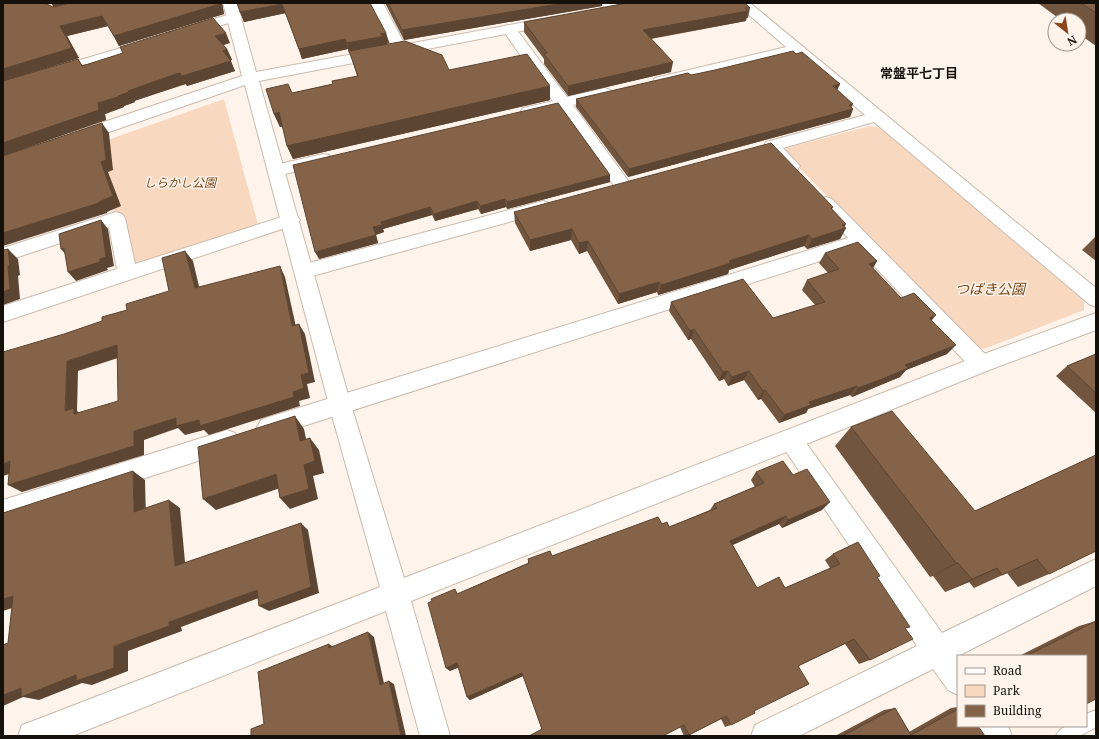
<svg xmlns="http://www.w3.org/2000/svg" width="1099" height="739" font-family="'Noto Serif','Noto Sans JP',serif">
<rect width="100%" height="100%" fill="#fff4ec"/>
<path fill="#f8d8bf" d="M224,99l34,126 -137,46 -16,-130z
M870,126l11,2 203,173v9l-100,39 -12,-4 -187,-192 2,-5z"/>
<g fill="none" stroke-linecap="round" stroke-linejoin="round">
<g stroke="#cbbaad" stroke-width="2">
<path id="lane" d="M1096,710v17l-16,9h-24c5,-13 18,-10 30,-10v-12z"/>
</g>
<g stroke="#cbbaad" stroke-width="2">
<path id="street" d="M369,3h14l24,46 -2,3 -5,1 -5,-1z
M601,3h14l6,7 -2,3h-10z
M735,3h15l346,285v19l-7,-3 -215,-182 -91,26 17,18 -3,4c-14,4 -22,-11 -31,-20l-2,-4 2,-4 99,-27 -71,-61 -134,31 -5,-1 -2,-3 2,-3 131,-31z
M234,13l5,1 2,3 -2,3 -51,15 -5,-1 -2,-3 2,-3z
M509,25l5,1 53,71 38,-9 5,2 3,3 -3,3 -37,9 56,77 3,4 -3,4 -6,2 -6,-2 -58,-81 -30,7 -6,-2 -2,-3 2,-3 30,-7 -51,-72 2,-3z
M151,39l5,1 2,3 -2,3 -153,47v-10z
M323,154l6,1 2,4 -2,4 -52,13 -6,-2 -3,-4 3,-4z
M826,197l6,2 157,159 3,6 -3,6 -8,3 -8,-3 -115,-121 -589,188 -8,-3 -4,-7 4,-7 8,-3 579,-179 -31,-35 3,-4z
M543,201l6,2 3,4 -3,4 -244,67 -7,-2 -3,-5 3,-5 7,-2z
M116,212l6,2 3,4 10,46 156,-50 6,2 3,4 -3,4 -294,98v-16l114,-37 -8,-42 -106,35v-14z
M791,429l8,4 143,200 154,-74v27l-138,70v39l-10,-5 -15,-21 -134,67h-48l4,-11 162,-79 -134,-199 -4,-7 4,-7z
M227,430l8,3 4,8 -4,8 -232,75v-24z
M975,726h33l4,10h-33z"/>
</g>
<g stroke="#cbbaad" stroke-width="2">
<path id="secondary" d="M223,3h14l19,69 297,-55 5,1 2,3 -2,3 -5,1 -294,56 92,324 53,173 569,-220 123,-45v17l-107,40 -190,77 -388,154 39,135h-30l-34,-125 -314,125h-54l4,-11 11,-4 347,-134 -51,-182 -84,-320 -162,56 -6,1 -6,-1 -2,-4 2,-4 171,-57z"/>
</g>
<use href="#lane" fill="#fff" fill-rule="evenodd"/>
<use href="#street" fill="#fff" fill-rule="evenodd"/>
<use href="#secondary" fill="#fff" fill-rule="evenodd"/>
</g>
<path fill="#72553e" d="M3,3h41l9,4 1,-1 -3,-3h171l2,11 -105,32 -11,-20 -41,10 12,22 -70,21 69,-20 4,6 148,-22 -7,2 4,4 5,11h-2l5,11 -48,15 -1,-2 -5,1 -47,16 1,1 -11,4v1l-19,7 1,6 -103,36z
M237,3l149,30 3,10 -3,1 63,26 101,30 -257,59 -6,-13 -4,-19h-3l-6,-13 18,-21 41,-9 24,-8 -7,-23h-1l-1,-4 -46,10 -16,-46 -42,9z
M385,3h217v3l-198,34z
M1038,3h58v43l-17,-12v-14h-18z
M750,8l-2,10h-2v3l-95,18 20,33 -103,24 -24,-32v-5l-20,-27v-10z
M796,54l44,30 -3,6 16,19 -3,8 -222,60 -52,-70v-8z
M558,103l52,72v7l-103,27 -1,-2 -25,7 -3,-5 -43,12 -3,-6 -49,14 1,3 -8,3 2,8 -59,16z
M833,207l-1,2 14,19 -6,11 -33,10 -3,-3 -75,24 -1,4 -70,21 -1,-3 -39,12 -31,-53 -8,3 -8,-14 -41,11 -15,-28 -1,-11z
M1096,236v25l-14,-11z
M825,253l52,8 -4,7 28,30 31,22 15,34 -41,16 -6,7 -22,9 -26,11 -2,-2 -42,14 -2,4 -27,10 -18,-24 -3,1 -14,-20 -16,6 -4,-7 -5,2 -28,-42 -3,1 -19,-29 2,-9 102,16 42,-13 -13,-15 5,-10 21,-7 -9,-10z
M1096,354v59l-40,-37 11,-10z
M851,427l124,84 121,-56 -47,119 -31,13 -11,-14 -33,15 -5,-6 -24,10 -12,-16 -3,1 -95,-131z
M756,472l37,3 29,35 -40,18 -3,-4 -46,21 24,43h28l45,-20 -5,-8 8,-6 44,23 28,52 -35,31 -11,4 -14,-20 -47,22 -44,45 -23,14 -6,2 -4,-8 -34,17h-3l-4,-9 -138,3 -19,-54 -53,24 -3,-3 -9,-30 -8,4 -4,-3 9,-79 2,5 71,-31v-4l24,-3 110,-32 7,3 41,-17 4,-6 41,-17 -4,-7z
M1096,621l-10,35h-67l60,-30z
M958,707v19l27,10h-150l49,-26 11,-2 14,24 42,-24z"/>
<path fill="#5c4532" d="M51,3h38l-33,8z
M220,3h2l2,11 -105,32 -5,-10z
M564,3h38v3l-198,34 -2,-10z
M282,4l4,9 -42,9 -4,-10z
M748,11l-2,10 -104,19 1,-10z
M102,16l6,10 -41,10 12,22 -76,23v-12l57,-43z
M226,33l4,10 -10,3 -5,-10z
M386,33l3,10 -3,1 1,2 -38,7 -2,-10z
M345,39l3,10 -46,10 -3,-10z
M227,49l5,11 -4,1 -5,-10z
M231,61l4,10 -48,15 -5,-10z
M673,62l-2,10 -103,24v-10z
M180,73l6,11 -52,17 -6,-10z
M840,84l-4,8 -3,-6z
M550,86v14l-257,59 -6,-13z
M129,92l6,10 -11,4v1l-19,7 1,6 -103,36v-13l115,-47z
M853,104l-3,6 3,-1 -3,8 -222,60 1,-8z
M279,112l6,14 -5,1 -6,-13z
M102,123l7,10 4,37 -5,2 13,34 -14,6v1l-104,33v-13l98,-71z
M610,175v7l-103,27v-7z
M505,199l1,8 -25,7 -1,-8z
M477,201l1,8 -43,12 -1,-7z
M430,207l2,8 -49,14 1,3 -9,3 -2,-8 8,-5z
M101,220l7,9 6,37 -7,2 1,2 -32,11 -8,-9 32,-13z
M846,224l-3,5 3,-1 -6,11 -33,10 5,-10z
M572,229l-1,11 -41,11v-11z
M376,235l2,8 -59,16 -4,-7z
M809,235l-5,11 -75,24 -1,4 -70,21 3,-10 68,-24z
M588,241l-1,10 -8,3v-11z
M64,248l5,10 -8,-9z
M8,249l10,10 2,16 -2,1 2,23 -17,6v-13z
M185,251l8,10 9,38 -7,-11z
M877,261l-6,10 -2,-7z
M280,266l5,11 13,59 -6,-10z
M659,282l-2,10 -39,12 1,-10z
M936,315l-8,10 1,-7z
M299,324l6,10 10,48 -8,2 3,14 -11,3 1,5 -91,29 -5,-5 -19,5 -7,-7 -34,12v15l-122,37 -14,-7 126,-54 42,-13 117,-26 8,-17z
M694,329l-3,10 -3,1 2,-9z
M117,345l10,10 -49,16 -1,40 8,6v6l-20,-12 2,-50z
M956,345l-9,9 -41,16 -6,7 -48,20 6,-9 47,-23z
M728,371l-4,8 -5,2 4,-9z
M749,371l-5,9 -16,6 4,-9z
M857,386l-7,9 -42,14 -2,4 -27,10 5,-8 25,-13z
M765,390l-4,9 -3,1 5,-9z
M295,416l9,13 5,24 -9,-12z
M310,438l9,12 5,23 -11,3 5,23 -28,10 -10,-11 24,-33z
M10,461l14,8 -21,7v-12z
M133,471l12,9 1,40 -12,-8z
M276,474l10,12 -70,24 -13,-11z
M169,500l11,8 6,65 -11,-7z
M830,502l-8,8 -40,18 6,-8z
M786,516l-7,8 -54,24 5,-7z
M301,523l7,7 11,63 -50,18 -10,-5z
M956,563h2l-28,14z
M997,568l-28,14 -24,10 27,-13z
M257,590l10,5 -86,32 1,4 -54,20v20l-36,14 -10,-2 -43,17 -16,-3 -20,9v-11l18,-7 148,-66z
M13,596l17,6 -27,9v-12z
M368,632l6,5 11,51 -5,-3z
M329,644l6,4h-6z
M457,663l3,4 -10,4 -4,-3z
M522,673l1,3 -53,24 -3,-3z
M389,681l5,3 12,52h-5z"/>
<path fill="#846348" stroke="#5c4532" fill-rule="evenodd" d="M3,3h38l6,1 6,3 17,-4h150v1l-106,32 -12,-20 -42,10 12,22 -69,21z
M237,3h133l16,30 -6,1 5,2 -38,7 -2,-4 -46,10 -17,-45 -42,8z
M388,3h176l-162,27z
M627,3h118l5,5h-5l3,3 -105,19 30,32 -105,24 -24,-32 3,-1 -23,-31z
M1081,3h15v10z
M213,18l13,15 -11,3 12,13 -4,2 8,10 -49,15 -2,-3 -4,1 -48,17 1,1 -11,4v1l-20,6 1,7 -96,33v-62l75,-22 4,7 41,-13 -3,-6z
M405,41l37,14 7,15 78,-16 23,32 -263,60 -8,-34 -5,2 -8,-25 22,-5 4,9 41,-9 -1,-3 26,-5 -9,-25z
M793,51l3,3 6,-2 38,32 -7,2 20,18 -4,1 4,4 -224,60 -53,-70 112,-26 3,2 24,-5z
M558,103l52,72 -103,27 -2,-3 -25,7 -3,-5 -43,13 -4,-7 -49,15 1,3 -9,2 3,8 -61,17 -22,-87z
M102,123l4,37 -5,2 12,34 -14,6v1l-96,30v-77z
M771,143l62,64 -2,1 15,16 -4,1 4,3 -34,11 -3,-4 -80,26 2,2 -70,22 -2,-3 -40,12 -31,-53 -9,2 -7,-14 -42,11 -16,-28z
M101,220l5,37 -6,2v3l-32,10 -4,-24 -3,1 -2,-15z
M858,242l19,19 -8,3 32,34 13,-5 22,22 -7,3 27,27 -51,20 3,3 -23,10 -27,10 -1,-2 -48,16 2,3 -27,10 -19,-25 -2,1 -14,-20 -17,6 -4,-6 -5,1 -29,-43 -4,2 -19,-29 72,-23 30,39 52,-16 -18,-22 32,-11 -14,-16z
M8,249l2,17h-2l2,23 -7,3v-42z
M185,251l10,37 85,-22 12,60 7,-2 10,49 -8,2 3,13 -11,4 1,5 -94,29 -1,-6 -23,6v-8l-42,13v15l-126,39 2,-24 -7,3v-112l61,-18 38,-13v-4l25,-7 -1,-6 43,-13 -7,-33zM117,345l1,56 -44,13v-6l-9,3 2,-50z
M1096,354v39l-29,-27z
M892,411l83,100 121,-56v96l-47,23 -12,-15 -35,16 -5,-7 -25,11 -14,-16h-2l-105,-136z
M295,416l5,25 10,-3 5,23 -11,4 5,24 -29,9 -4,-24 -73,25 -5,-52z
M783,461l10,14 14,-6 23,33 -42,18 -2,-4 -56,25 27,47 22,-11 6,11 55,-24 -7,-10 25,-12 22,34 -3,1 33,50 -5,1 8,11 -43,21 -16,-21 -56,27 11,18 -55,27 1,2 -24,12 -5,-9 -37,19 -5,-10 -21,11h-134l13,-7 -20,-56 -55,24 -10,-34 -11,5 -18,-65 4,-2 -1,-2 24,-10 2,5 72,-31 -1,-4 22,-8 2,5 106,-39 4,7 5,-2 2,5 48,-19 -3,-4 50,-21 -8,-11z
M133,471l1,41 35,-12 6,66 126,-43 10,64 -52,19 -2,-16 -88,32v4l-55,20v22l-38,13v-6l-55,22v-9l-18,7v-50l5,-2 5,-47 -10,3v-86z
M1096,621v78l-10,5v-48h-60z
M368,632l12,53 9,-4 12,55h-150v-7l13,-5 -6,-52 71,-28v4z
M895,708l16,27 47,-26v17h20l7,10h-143z"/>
<g text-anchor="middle" stroke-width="3" stroke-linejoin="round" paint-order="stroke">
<g font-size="12" font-style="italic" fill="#79481b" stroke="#fff4ec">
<text x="180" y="187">しらかし公園</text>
</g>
<g font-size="13" font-weight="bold" fill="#16100b" stroke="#fff4ec">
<text x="919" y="78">常盤平七丁目</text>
</g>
<g font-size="14" font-style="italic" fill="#79481b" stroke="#fff4ec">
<text x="990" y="294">つばき公園</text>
</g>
</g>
<rect width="1099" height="739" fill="none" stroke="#16100b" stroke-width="8"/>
<rect x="957" y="655" width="130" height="72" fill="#fff4ec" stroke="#a29992"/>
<rect x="965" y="668" width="20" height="6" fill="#ffffff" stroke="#a29992"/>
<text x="993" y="675" font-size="12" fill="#16100b">Road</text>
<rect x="965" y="685" width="20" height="12" fill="#f8d8bf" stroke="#a29992"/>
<text x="993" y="695" font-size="12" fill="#16100b">Park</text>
<rect x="965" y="705" width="20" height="12" fill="#846348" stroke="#a29992"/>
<text x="993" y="715" font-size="12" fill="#16100b">Building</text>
<g transform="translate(1067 32) rotate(150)"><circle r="19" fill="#fff4ec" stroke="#a29992"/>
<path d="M0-3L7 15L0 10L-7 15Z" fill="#8b471c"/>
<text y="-6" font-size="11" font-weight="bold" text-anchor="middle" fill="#16100b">N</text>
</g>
</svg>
